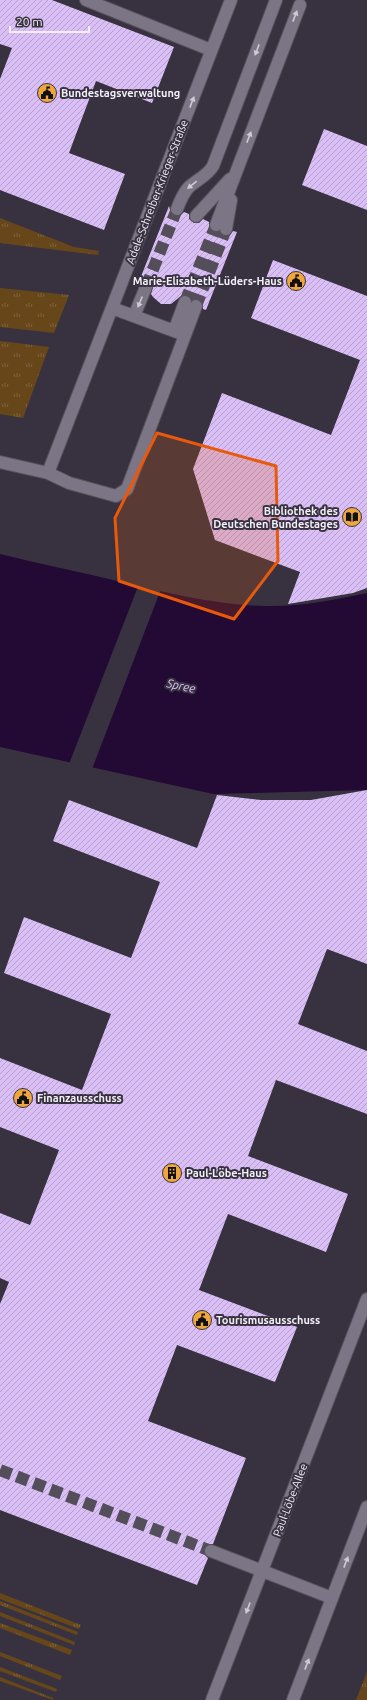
<svg xmlns="http://www.w3.org/2000/svg" width="367" height="1700" font-family="Ubuntu,sans-serif">
<defs>
<pattern id="grass-tufts" width="24" height="20" patternUnits="userSpaceOnUse"><rect width="24" height="20" fill="#674719"/><path d="M3 7l-1-3M5 7V3M7 7l1-3M15 17l-1-3M17 17v-4M19 17l1-3" fill="none" stroke="#7d623b"/></pattern>
<pattern id="building-hatch" width="6" height="6" patternUnits="userSpaceOnUse"><rect width="6" height="6" fill="#d9bff6"/><path d="M-1 1l2-2M0 6l6-6M5 7l2-2" fill="none" stroke="#b5a1cb"/></pattern>
</defs>
<rect width="100%" height="100%" fill="#383240"/>
<path fill="url(#grass-tufts)" d="M0,218l74,29 25,4 -1,4 -98,-12z
M0,288l69,7 -15,38 -54,-6z
M0,341l49,6 -26,71 -23,-4z
M0,1593l81,32 -2,4 -79,-30z
M0,1601l78,31 -1,3 -77,-30z
M0,1612l75,30 -1,3 -74,-29z
M0,1623l72,27 -2,5 -70,-27z
M0,1652l62,24 -2,4 -60,-24z
M0,1667l57,22 -1,3 -56,-21z
M367,1672v28h-11z
M0,1677l53,21v2l-53,-19z"/>
<path fill="#220a34" d="M0,554c40,10 81,18 121,28 48,11 95,23 144,24 34,1 68,-6 102,-13v197l-154,4 -213,-47z"/>
<path fill="#383240" d="M139,584l22,5 -69,180 -23,-5z"/>
<path fill="url(#building-hatch)" d="M0,0h52l122,47 -22,56 -56,-22 -27,72 56,21 -21,56 -104,-40v-111l12,-31 -12,-4z
M324,129l43,17v64l-65,-25z
M169,206l2,7 3,3h5l5,-4 5,2v5l5,4h5l4,-4 6,3v5l4,5h6l6,4h4l4,-5 4,1 -31,78 -3,-1 -1,-8 -4,-2 -6,1 -5,-5 -6,1 -10,8h-10l-8,-7 -2,-3 2,-8 -1,-4 -7,-2 -7,4z
M273,260l94,36v292l-14,5 -65,11 12,-32 -85,-32 -22,-71 29,-76 109,42 29,-75 -109,-42z
M367,790v174l-40,-15 -29,75 69,27v63l-91,-34 -28,76 100,38 -22,58 -98,-38 -29,76 98,37 -22,55 -98,-37 -29,76 98,37 -33,86 -6,1 -3,4 1,6 3,3 -11,27 -197,-75v-206l9,-22 -9,-4v-65l30,12 29,-75 -59,-23v-69l82,32 29,-76 -107,-41 20,-56 107,41 29,-76 -107,-41 16,-41 128,48 20,-53 44,5h50z"/>
<g fill="none" stroke-linecap="round" stroke-linejoin="round">
<path stroke="#544e5b" stroke-width="12" stroke-dasharray="12 6" stroke-linecap="butt" d="M146,287l31,-78
M185,302l31,-77
M196,306l30,-77
M0,1470l211,81"/>
<g stroke="#57515c" stroke-width="14">
<path id="minor" d="M86,0l125,50
M177,209c3,-8 6,-16 12,-22 9,-8 18,-11 24,-21l63,-166
M196,216l34,-37
M216,225l84,-220
M226,229l5,-29
M112,308l73,27
M134,316l12,-29
M174,331l11,-29
M0,462l48,11 21,10 47,13 11,-7 69,-183
M48,473l183,-473
M211,1551l121,47
M212,1700l155,-401
M293,1700l74,-193"/>
</g>
<use href="#minor" stroke="#7c7585" stroke-width="12"/>
</g>
<defs><path id="oneway-solid" d="M-6-.8H1V-3.2L6.5 0L1 3.2V.8H-6Z"/></defs>
<g fill="#cfcad5">
<use href="#oneway-solid" transform="translate(295 16) rotate(-69)"/>
<use href="#oneway-solid" transform="translate(257 50) rotate(111)"/>
<use href="#oneway-solid" transform="translate(192 102) rotate(-69)"/>
<use href="#oneway-solid" transform="translate(249 137) rotate(-69)"/>
<use href="#oneway-solid" transform="translate(192 185) rotate(141)"/>
<use href="#oneway-solid" transform="translate(140 302) rotate(112)"/>
<use href="#oneway-solid" transform="translate(346 1562) rotate(-69)"/>
<use href="#oneway-solid" transform="translate(248 1608) rotate(111)"/>
<use href="#oneway-solid" transform="translate(307 1664) rotate(-69)"/>
</g>
<path fill="#e8590c" fill-opacity="0.2" stroke="#e8590c" stroke-width="3" stroke-linejoin="round" d="M157,433l119,33 2,95 -44,58 -115,-38 -4,-63z"/>
<defs>
<g id="civic-disc" transform="scale(1)"><circle r="9.5" fill="#efa73d" stroke="#383240"/><path d="M-.6-6.5H3V-4.5H.6V-3L4-1V1h2V6H-6V1h2V-1L-.6-3ZM-1.2 2.5V6h2.4V2.5Z" fill="#111"/></g>
<g id="library-disc" transform="scale(1)"><circle r="9.5" fill="#efa73d" stroke="#383240"/><path d="M-6-4Q-3-5.5-.7-3.5V5Q-3 3-6 4ZM6-4Q3-5.5 .7-3.5V5Q3 3 6 4Z" fill="#111"/></g>
<g id="building-disc" transform="scale(1)"><circle r="9.5" fill="#efa73d" stroke="#383240"/><path d="M-4-6H4V6H1V3H-1V6H-4ZM-2.5-4.3h1.7v1.8h-1.7ZM.8-4.3h1.7v1.8H.8ZM-2.5-1h1.7V.8h-1.7ZM.8-1h1.7V.8H.8Z" fill="#111"/></g>
</defs>
<g fill-rule="evenodd">
<use href="#civic-disc" x="47" y="93"/>
<use href="#civic-disc" x="296" y="281"/>
<use href="#library-disc" x="352" y="517"/>
<use href="#civic-disc" x="23" y="1098"/>
<use href="#building-disc" x="172" y="1173"/>
<use href="#civic-disc" x="202" y="1320"/>
</g>
<g text-anchor="middle" stroke-width="4" stroke-linejoin="round" paint-order="stroke">
<g font-size="11" font-weight="bold" fill="#f2eef7" stroke="#383240" text-anchor="start">
<text x="61" y="97">Bundestagsverwaltung</text>
<text x="282" y="285" text-anchor="end">Marie-Elisabeth-Lüders-Haus</text>
<text x="338" y="515" text-anchor="end">Bibliothek des<tspan x="338" dy="13">Deutschen Bundestages</tspan></text>
<text x="37" y="1102">Finanzausschuss</text>
<text x="186" y="1177">Paul-Löbe-Haus</text>
<text x="216" y="1324">Tourismusausschuss</text>
</g>
<g font-size="11" fill="#f2eef7" stroke="#383240">
<text transform="translate(157 192) rotate(-69)" y="4">Adele-Schreiber-Krieger-Straße</text>
<text transform="translate(290 1500) rotate(-69)" y="4">Paul-Löbe-Allee</text>
</g>
<g font-size="12" font-style="italic" fill="#dcc0fc" stroke="#383240">
<text transform="translate(181 686) rotate(12)" y="4">Spree</text>
</g>
</g>
<path d="M10 26v6h79v-6" fill="none" stroke="#f2eef7" stroke-width="2"/>
<text x="16" y="26" font-size="12" fill="#f2eef7" stroke="#383240" stroke-width="3" paint-order="stroke">20 m</text>
</svg>
